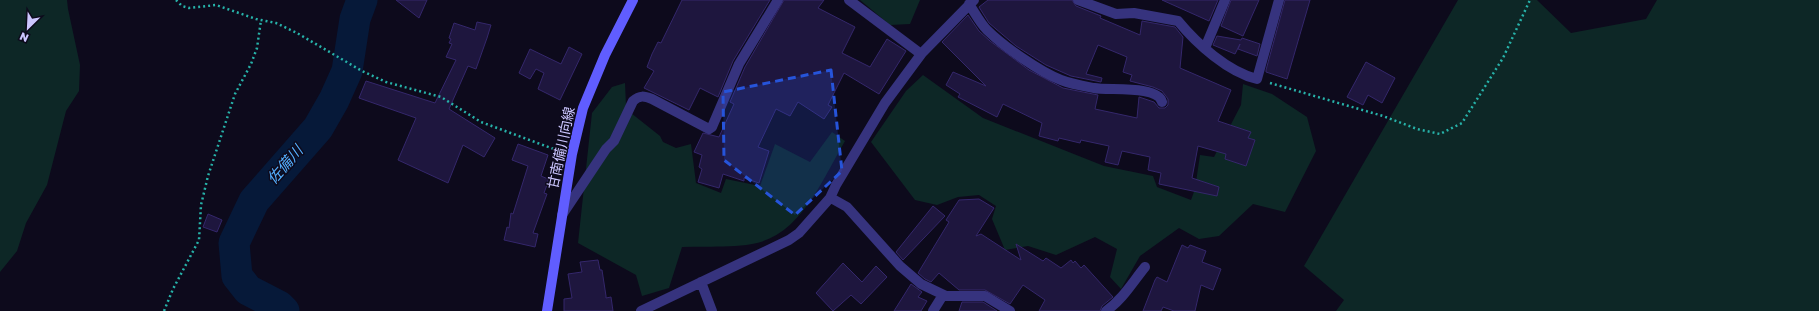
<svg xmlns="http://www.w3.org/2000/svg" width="1819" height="311" font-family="'Golos Text','Noto Sans JP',sans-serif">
<rect width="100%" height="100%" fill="#0d0a1c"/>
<path fill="#0d2726" d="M0,0h67l1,9 12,56 -1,26 -13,20 -19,74 -21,38 -9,28 -17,21z
M860,0h60l-10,24 -20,1z
M1458,0h79l34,33 75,-14 11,-19h162v311h-483l8,-11 -40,-34z
M923,75l60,43 121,48 49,10 4,11 34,13 4,-11 5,-34 14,2 27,-52 2,-21 29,10 35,23 9,34 -31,61 -32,-8 -34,32 -20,3 -20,-11 -39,28 -19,33 -11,-12 7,-28 -22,-12 -39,18 -28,-9 -23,4 -13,-31 4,-13 -17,-11 -21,2 -21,8 -22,-5 -44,-58 35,-51z
M625,83l1,23 5,7 29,23 3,6 13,6 15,-4 5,39 25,10 5,-14 34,7 15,-42 35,18 22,-30 13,9c-22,37 -44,95 -93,103 -22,4 -47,2 -70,3l-13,41 -27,8 -6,-21 -58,-32 14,-130 20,-26z"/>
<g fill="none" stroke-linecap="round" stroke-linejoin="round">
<path stroke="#061939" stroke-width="31" d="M284,311l-5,-5 -31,-16 -11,-14 -3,-33 20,-42 64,-73 16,-28 13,-29 8,-52 7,-19"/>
</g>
<path fill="#1e163e" stroke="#34276b" d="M396,0h31l-8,18z
M682,0h88l-37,61 -15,36 -18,-9 -11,22 -45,-22 10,-17 -7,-4 5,-13 6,-12 3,1z
M784,0h40l-6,8 37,19 -13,26 28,14 17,-28 19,12 -27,43 -35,-21 -16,32 4,2 -8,12 -26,-17 -8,14 -14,-7 -18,38 11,4 -10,32 -15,-5v3l-21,-7 -4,14 -21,-6 4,-13 -3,-2 3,-12 -8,-3 9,-19 16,4 15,-33 -4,-2 15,-35z
M988,0h84l4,6 25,10 -1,2 40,17 2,-14 33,6 8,10 -3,31 51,22 -13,31 33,11 -3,6 7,2 -9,26 -21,-7 1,-5 -28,-8 -6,32 27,9 -2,9 -58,-12 2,-11 -13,-3 2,-13 -28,-6 -4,14 -13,-3 4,-16 -28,-6 -1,3 -21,-5 -1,3 -19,-5 3,-13 -39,-19 -6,13 -39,-20 2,-3 -14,-9 7,-13 33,14 -44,-44 26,-27 11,16 11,10 39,29 34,18 35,7 -3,14 42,9 2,-21 15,5 5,6h6l3,-3v-6l-6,-8 -9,-4 -23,-6 2,-6 -9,-3 4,-15 -29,-12 -12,29 16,4 -1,4 -30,-6 -25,-11 -30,-19 -27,-23 -10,-16z
M1162,0h56l-9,21z
M1231,0h28l-16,36 -22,-10z
M1285,0h25l-23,79 -21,-7v-2z
M477,22l14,3 -4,13 -11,31 -8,-3 -19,43 46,29 -11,19 -21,-12 -15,38 -50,-23 18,-42 -57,-20 7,-17 69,22 21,-43 -10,-3 6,-13 -3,-1 2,-4 -2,-1 5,-15 21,7z
M1217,36l24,4 1,-2 18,6 -3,12 -19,-7 2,-5 -5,10 -22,-9z
M569,47l13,7 -22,46 -22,-11 6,-16 -8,-4 -6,10 -11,-6 11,-24 31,15z
M1366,62l29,16 -13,25 -14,-8 -5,10 -16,-8z
M518,144l30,11 -7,21 7,3v3l-4,11 3,1 -14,39 5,1 -3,13 -31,-7 3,-13 2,1 2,-15 2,1 15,-48 -16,-6z
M979,199l15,9 -18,28 5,-2 40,26 -5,-16 27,17 3,-3 15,10 10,-8 2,3 2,-2 6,7 3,-3 29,32 -11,9 -2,5h-61l6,-11 -22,-15 -13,19 -25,-14h-26l-20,-17 -8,9 -6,-3 -7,-6 31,-51 -3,-2 13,-20z
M933,206l12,10 -42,44 -7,-8z
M208,214l14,6 -5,12 -14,-5z
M1182,245l6,3 2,-3 16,6 -4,11 19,7 -8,21 -12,-5 -6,26h-21l-11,-4 -2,4h-18l12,-31 2,-3 10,5z
M598,260l2,10h2l4,26v2l5,-1 2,14h-49v-12l8,-1 -4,-24 14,-2 -2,-10z
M843,263l19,19 14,-16 11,11 -26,27 -10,-9 -18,16 -17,-18z
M911,284l11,8 -4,5 9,4 -6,10h-27z
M962,302h21l14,9h-38z"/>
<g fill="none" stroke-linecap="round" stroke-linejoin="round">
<path stroke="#27b2a9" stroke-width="2.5" stroke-dasharray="2 3" stroke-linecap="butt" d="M176,0l6,6 7,2 27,-3 40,14 20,4 21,10 65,38 24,11 55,15 40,25 78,29
M1270,83l113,33 34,13 23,5 22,-11 41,-65 27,-58
M164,311l9,-22 26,-49 2,-35 7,-29 27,-82 16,-30 6,-16 4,-28"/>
<path stroke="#36337e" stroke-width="10" d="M849,0l72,54
M1078,0l38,14 18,-1 44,8c19,23 50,51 79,58l22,-79
M969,4c6,9 11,19 18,26 16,16 53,42 74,50 10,4 22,6 33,8 14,3 64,-3 68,14
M1205,48l20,-48
M831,198l16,9 53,59 21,18 25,12h39l25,15
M562,215l44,-66 8,-8 19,-40c7,-6 11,-5 19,-2l57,30 3,-2 27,-63 39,-64
M701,282l11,29
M641,311l148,-71 10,-7 31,-35 6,-13 49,-82 37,-50 52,-53
M933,311l10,-16
M1106,311c17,-12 26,-28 39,-44"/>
<path stroke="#605dff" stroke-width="10" d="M547,311l25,-157 11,-46 22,-53 28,-55"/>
</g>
<path fill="#2654da" fill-opacity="0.2" stroke="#2654da" stroke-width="3" stroke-dasharray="8 5" stroke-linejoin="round" d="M831,70l11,101 -47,44 -71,-55 -1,-68z"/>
<g text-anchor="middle" stroke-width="3" stroke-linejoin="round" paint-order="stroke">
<g font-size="14" fill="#ccc6ff" stroke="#0d0a1c">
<text transform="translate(561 148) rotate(-78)" y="5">甘南備川向線</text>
</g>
<g font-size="15" font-style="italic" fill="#54b0ff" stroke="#0d0a1c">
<text transform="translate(285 165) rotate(-49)" y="5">佐備川</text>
</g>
</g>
<g transform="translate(28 28) rotate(204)" stroke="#0d0a1c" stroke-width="3" paint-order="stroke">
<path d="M0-3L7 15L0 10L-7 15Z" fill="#ccc6ff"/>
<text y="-6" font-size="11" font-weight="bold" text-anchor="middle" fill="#ccc6ff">N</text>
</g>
</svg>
